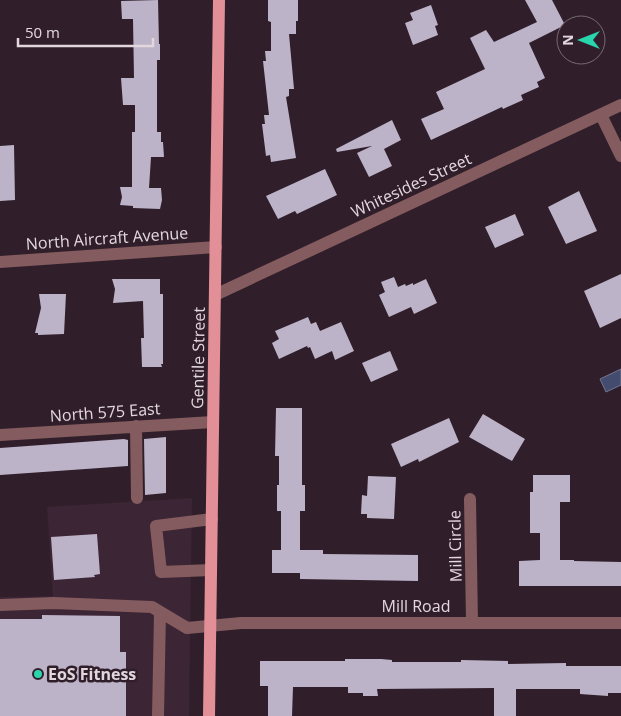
<svg xmlns="http://www.w3.org/2000/svg" width="621" height="716" font-family="'Open Sans',sans-serif">
<rect width="100%" height="100%" fill="#301f2a"/>
<path fill="#3c2534" d="M192,498l-3,218h-189v-119l53,-1 -6,-89z"/>
<path fill="#434c6f" stroke="#737690" d="M621,369v16l-15,7 -6,-13z"/>
<path fill="#bdb3c9" d="M158,0l1,44h1v16h-3v72h4v10h2l1,15h-13l-2,31h12l1,12 -2,9 -27,-1v-2l-13,-1 2,-8 -2,-10h12v-55h3v-27h-12l-2,-27h13l-1,-59h-11l-1,-18z
M268,0h30v21h-2v13h-7l5,55h-5v7l-3,1 10,61 -25,4 -1,-7 -4,1 -4,-32h3l-1,-9h5l-6,-54h3l-1,-10h6v-29l-3,-1z
M525,0h27l13,25 -36,18 16,35 -8,4 2,5 -18,8 2,5 -20,9 -1,-2 -71,33 -10,-21 23,-10 -8,-17 49,-23 -15,-31 16,-8 8,12 43,-20z
M431,5l7,20 -3,1 3,9 -25,10 -8,-22 8,-3 -3,-7z
M392,120l9,20 -17,9 8,17 -23,11 -12,-24 15,-7 -35,6 -1,-3z
M14,145l1,55 -15,1v-55z
M325,169l12,26 -40,19 -2,-3 -17,8 -12,-23z
M579,191l18,40 -31,13 -18,-37z
M515,214l9,21 -29,13 -10,-21z
M621,274v44l-21,10 -16,-37z
M394,277l4,10 7,-3 1,2 7,-3v2l13,-6 11,24 -23,11 -3,-7 -22,10 -10,-22 6,-3 -4,-10z
M112,279h48v15h3v70h-2l1,3h-20l-1,-29h3l-1,-37 -30,2 2,-14z
M39,294h27l-2,40 -26,1v-2h-3l6,-25z
M308,317l3,7 5,-2 4,9 21,-9 13,29 -19,9 -3,-9 -17,8 -5,-12 -2,1 -1,-2 -28,13 -7,-16 7,-4 -4,-8z
M390,351l8,19 -27,12 -9,-19z
M276,408h26v77h3v26h-5v39h23v4l95,1v26l-118,-2v-6h-28v-23h9v-39h-4v-26h2v-29h-4z
M483,414l42,25 -13,22 -43,-24z
M449,418l10,24 -40,20 -1,-3 -17,8 -10,-23z
M166,437v56l-21,2 -1,-56z
M124,439l4,1v26l-128,9v-27z
M533,475h37v27h-10v58h14v1l47,1v24h-102v-25l21,-1v-27h-10v-41h3z
M368,476l28,1 -2,42 -27,-1v-4h-6l1,-19 5,1z
M97,534l3,40 -6,1 1,2 -41,3 -3,-43z
M42,615l78,1v36h6v64h-126v-97h42z
M345,659h36l11,1v2h69v-2l47,1v3l58,-1v3h55v27h-13v3l-28,-2v-5h-64v27h-22v-28l-117,1 1,7h-15v-3h-15v-6h-55l-1,29h-24v-30h-8v-25h85z"/>
<g fill="none" stroke-linecap="round" stroke-linejoin="round">
<path stroke="#845b5e" stroke-width="12" d="M601,115l20,41
M0,262l216,-15
M215,295l406,-190
M136,426l1,72
M0,435l213,-13
M470,499l2,123
M211,570l-50,2 -5,-46 56,-7
M0,605l54,-2 98,4 35,21 54,-5h380
M158,716l2,-103"/>
<path stroke="#e28f97" stroke-width="12" d="M209,716l10,-716"/>
</g>
<circle fill="#29d5ac" stroke="#301f2a" stroke-width="2" cx="38" cy="674" r="5"/>
<g text-anchor="middle" stroke-width="5" stroke-linejoin="round" paint-order="stroke">
<g font-size="16" fill="#e3d7de" stroke="#301f2a">
<text transform="translate(411 185) rotate(-25)" y="6">Whitesides Street</text>
<text transform="translate(107 238) rotate(-4)" y="6">North Aircraft Avenue</text>
<text transform="translate(198 358) rotate(-89)" y="6">Gentile Street</text>
<text transform="translate(105 412) rotate(-4)" y="6">North 575 East</text>
<text transform="translate(455 546) rotate(-91)" y="6">Mill Circle</text>
<text x="416" y="612">Mill Road</text>
</g>
<g font-size="16" font-weight="bold" fill="#e3d7de" stroke="#301f2a" text-anchor="start">
<text x="48" y="680">EoS Fitness</text>
</g>
</g>
<g transform="translate(581 40) rotate(270)"><circle r="24" fill="#301f2a" stroke="#786972"/>
<path d="M0-4L9 19L0 12L-9 19Z" fill="#29d5ac"/>
<text y="-8" font-size="14" font-weight="bold" text-anchor="middle" fill="#e3d7de">N</text>
</g>
<path d="M18 38v8h135v-8" fill="none" stroke="#e3d7de" stroke-width="2.5"/>
<text x="25" y="38" font-size="15" fill="#e3d7de" stroke="#301f2a" stroke-width="4" paint-order="stroke">50 m</text>
</svg>
